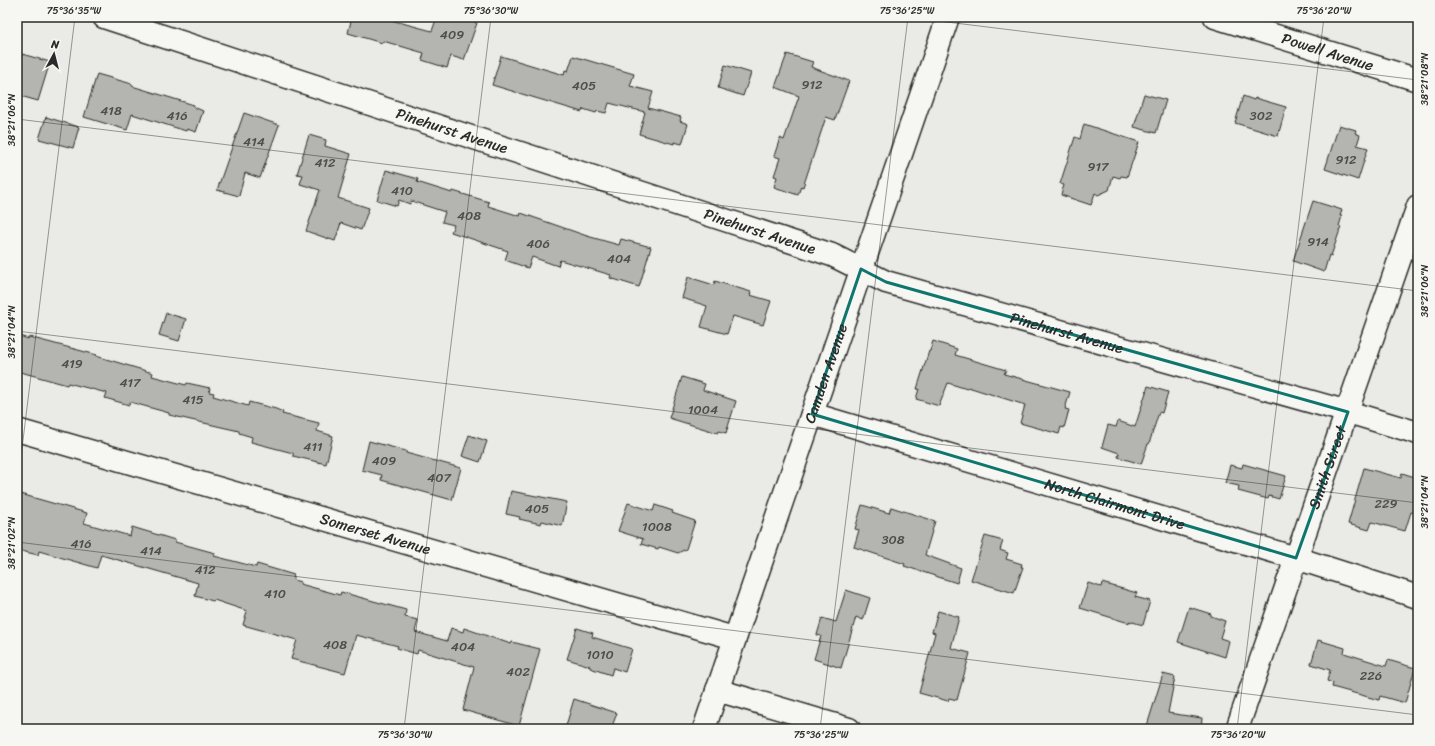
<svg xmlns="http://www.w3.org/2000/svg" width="1435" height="746" font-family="Sriracha,sans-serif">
<rect width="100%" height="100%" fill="#eaeae6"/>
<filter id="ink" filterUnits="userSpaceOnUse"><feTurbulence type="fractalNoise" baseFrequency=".025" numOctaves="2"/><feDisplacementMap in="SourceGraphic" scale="8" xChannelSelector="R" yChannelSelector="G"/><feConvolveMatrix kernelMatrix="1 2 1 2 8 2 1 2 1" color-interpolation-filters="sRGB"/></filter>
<g filter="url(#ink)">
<path fill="#b4b4b1" stroke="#2b2b2b" d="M352,17h39v3l41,11 5,-14h38l-1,5 3,1 -13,37 -13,-4 -4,12 -25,-8 2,-7 -41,-12 -1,2 -34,-10z
M22,54l28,8 -12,39 -21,-6v-23z
M787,54l26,8 -2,5 38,14 -14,39 -9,-3 -23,70 -2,-1 -3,9 -24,-8 3,-10 -3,-1 6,-18 -6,-2 6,-18 4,2 15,-44 -24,-9z
M501,56l63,19 1,-5 3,1 5,-15 61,18 -4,12 23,6 -5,16 33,9 -1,4 8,3 -6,20 -8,-2v2l-35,-10 6,-22 -36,-9 -3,10 -9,-2 -1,2 -13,-4 -1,3 -90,-27z
M725,65l26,8 -8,23 -25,-8z
M97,74l35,10v2l62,19v2l9,4 -7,21 -9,-3 -1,2 -54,-17 -5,16 -43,-13z
M1144,94l22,6 -10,33 -22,-6z
M1243,96l11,4 1,-2 31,9 -8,29 -43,-13z
M244,113l35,12 -19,53 -15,-5 -6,23 -22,-6z
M46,117l33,10 -6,21 -34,-9z
M1084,124l55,18 -12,35 -6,-1 -1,2 -7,-2 -4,14 -11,5 -3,-2 -4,12 -30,-10 3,-10 -4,-1 15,-47 5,2z
M1339,125l17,5 -1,3 5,2 -3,10 11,3 -10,32 -33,-11z
M309,135l17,5 -1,6 26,8 -13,44 31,10 -8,22 -20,-7 -6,18 -29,-10 14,-41 -20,-6 3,-9 -6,-1z
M386,170l32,9 -1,3 35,11 1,-2 36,11 -1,4 32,10 1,-3 66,23 32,9 2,-6 30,8 -12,40 -29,-9 1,-3 -51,-15 -2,6 -26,-9 -4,11 -23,-8 3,-9 -57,-19 3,-7 -12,-3 3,-10 -34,-11 -1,3 -11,-4 -2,6 -20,-6z
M1313,201l29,9 -2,6h2l-3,10 2,1 -10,29 -2,-1 -5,17 -31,-11z
M688,277l26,8 1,-4 36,11 -1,3 21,6 -8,24 -30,-9 -6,18 -26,-7 6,-21 -25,-8z
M166,313l20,6 -7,22 -20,-6z
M17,335l11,4 1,-2 68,18 -1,1 57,17 -1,3 34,9 1,-2 23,5 -1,4 5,1 -1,3 35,10 1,-4 27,7 7,3 -1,2 37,9 -2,8 16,5 -7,28 -33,-8v-3l-42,-11 1,-5 -13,-4v-2l-70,-16v-2l-39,-11 -1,3 -24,-7 2,-5 -39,-10 -1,2 -50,-14z
M933,341l24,8 -2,6 51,15 -2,4 66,18 -5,17 4,1 -5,18 -3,-1 -2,7 -39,-11 5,-18 -57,-18 -1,2 -19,-6 -9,23 -23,-7 3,-10h-2l12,-38h1z
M682,377l23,7 -2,6 33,11 -10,32 -7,-2 -1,2 -49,-15z
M1148,386l20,6 -6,21 -3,-1 -10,32h-1l-7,20 -23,-7 1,-4 -17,-6 6,-22 8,2 2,-6 17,6z
M469,435l18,6 -7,21 -18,-6z
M369,441l37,10v2l55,15 -9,32 -71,-20 1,-5 -20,-5z
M1243,464l43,12 -7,23 -10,-3 -1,3 -30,-8 1,-5 -14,-3 5,-18 12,3z
M1364,468l37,10 1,-5 16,5v35l-7,-1 -6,19 -33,-9 -3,8 -21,-6z
M511,491l56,11 -5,24 -20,-5 -1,3 -22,-5 1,-2 -14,-3z
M17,493l70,20 -3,10 46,13 2,-9 43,13v2l40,11 -1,3 42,11 1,-3 37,11 -1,5 8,2 -1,2 40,11 1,-3 65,18 -1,7 13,3 -3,12 32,9 4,-13 12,4 1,-4 47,16 1,-2 28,7 -21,77 -56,-16 11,-43 -56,-17 -1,4 -20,-6 1,-2 -42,-11 -11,38 -54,-14 6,-19 -54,-15 4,-14 -33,-11 -1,1 -18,-5 3,-13 -97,-28 -4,13 -58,-17 -1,4 -21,-5z
M628,503l25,8 2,-6 18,6 -1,2 23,8 -9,28 -8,4 -19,-6 -1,2 -17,-5 2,-5 -25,-8z
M862,505l27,8 2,-6 44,14 -10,34 36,13 -4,15 -53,-17 1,-2 -51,-17 5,-17 -4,-1z
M985,536l18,5 -3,9 8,3 -2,6 16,5 -1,3h2l-9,26 -43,-13z
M1088,583l13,4 1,-4 35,10 -2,4 15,4 -7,24 -14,-4v2l-49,-15z
M846,590l24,8 -7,22 -7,-3 -15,51 -27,-9 7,-23 -4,-1 5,-17 14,4z
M1189,607l22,7v2l14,5 -5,17 9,3 -4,16 -47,-15z
M938,611l21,6 -8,31 19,5 -13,47 -8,-2 -1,3 -29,-8 16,-60 -3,-1z
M577,628l16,5 -1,4 40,12 -7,23 -12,-4 -2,7 -21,-7v-2l-23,-7z
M1318,640l27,8 -1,5 42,13 2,-6 27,8 -10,35 -25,-7 -1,4 -47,-13 1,-4 -6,-2 3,-11 -19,-6z
M1163,674l12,3 -7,36 34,5 -1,11h-55z
M574,699l43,14 -6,16h-46z"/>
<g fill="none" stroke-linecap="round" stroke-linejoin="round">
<g stroke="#2b2b2b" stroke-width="25">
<g id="minor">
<path id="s1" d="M104,17l728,238 54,27 462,130 70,21"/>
<path id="s2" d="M1215,17l203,63"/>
<path id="s3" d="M812,414l484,144 122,39"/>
<path id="s4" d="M17,430l717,208"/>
<path d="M717,690l132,39"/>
<path id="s5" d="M704,729l244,-712"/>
<path id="s6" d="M1237,729l181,-523"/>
</g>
</g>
<use href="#minor" stroke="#f6f6f2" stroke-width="22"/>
</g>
</g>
<path fill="none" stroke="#0f766e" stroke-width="3" stroke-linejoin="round" d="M861,269l25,13 462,130 -52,146 -484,-144z"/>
<path fill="none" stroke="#2b2b2b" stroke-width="1" stroke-opacity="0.45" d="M906,17l512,63M17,119l1401,172M17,331l1401,172M17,489l58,-472M17,542l1401,173M404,729l87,-712M820,729l88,-712M1237,729l87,-712"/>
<g text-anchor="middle" stroke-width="4" stroke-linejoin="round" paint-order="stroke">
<g font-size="13" fill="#4d4d4c">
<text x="452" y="39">409</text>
<text x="812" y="89">912</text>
<text x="584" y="90">405</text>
<text x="111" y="115">418</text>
<text x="177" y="120">416</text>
<text x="1261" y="120">302</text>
<text x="254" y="146">414</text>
<text x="1346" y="164">912</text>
<text x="325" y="167">412</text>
<text x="1098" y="171">917</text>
<text x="402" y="195">410</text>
<text x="469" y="220">408</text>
<text x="1318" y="246">914</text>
<text x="538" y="248">406</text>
<text x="619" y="263">404</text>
<text x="72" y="368">419</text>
<text x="130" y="387">417</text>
<text x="193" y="404">415</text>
<text x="703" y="414">1004</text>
<text x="313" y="451">411</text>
<text x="384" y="465">409</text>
<text x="439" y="482">407</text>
<text x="1386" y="508">229</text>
<text x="537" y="513">405</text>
<text x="657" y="531">1008</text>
<text x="893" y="544">308</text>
<text x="81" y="548">416</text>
<text x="151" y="555">414</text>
<text x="205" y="574">412</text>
<text x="275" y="598">410</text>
<text x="335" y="649">408</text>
<text x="463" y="651">404</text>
<text x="600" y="659">1010</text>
<text x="518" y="676">402</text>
<text x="1371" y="680">226</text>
</g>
<g font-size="15" fill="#2b2b2b" stroke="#f6f6f2">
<text dy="5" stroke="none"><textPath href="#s2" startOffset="118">Powell Avenue</textPath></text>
<text dy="5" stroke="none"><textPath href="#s1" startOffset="366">Pinehurst Avenue</textPath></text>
<text dy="5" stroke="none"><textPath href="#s1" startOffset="690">Pinehurst Avenue</textPath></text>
<text dy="5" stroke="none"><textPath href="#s1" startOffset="1014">Pinehurst Avenue</textPath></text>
<text dy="5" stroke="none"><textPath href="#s5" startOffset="376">Camden Avenue</textPath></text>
<text dy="5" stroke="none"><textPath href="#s6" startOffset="277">Smith Street</textPath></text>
<text dy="5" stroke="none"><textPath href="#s3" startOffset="316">North Clairmont Drive</textPath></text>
<text dy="5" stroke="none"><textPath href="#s4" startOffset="373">Somerset Avenue</textPath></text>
</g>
</g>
<rect width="1435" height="746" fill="none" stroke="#f6f6f2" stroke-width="44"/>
<g transform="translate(54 54) rotate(7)" stroke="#f6f6f2" stroke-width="3" paint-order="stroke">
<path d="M0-3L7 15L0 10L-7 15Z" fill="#2b2b2b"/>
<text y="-6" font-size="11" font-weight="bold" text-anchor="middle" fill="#2b2b2b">N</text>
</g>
<rect x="22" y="22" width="1391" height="702" fill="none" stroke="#2b2b2b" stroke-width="1.5"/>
<g font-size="10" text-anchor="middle" fill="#2b2b2b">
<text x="74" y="14">75°36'35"W</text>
<text x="491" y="14">75°36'30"W</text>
<text x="907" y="14">75°36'25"W</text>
<text x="1324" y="14">75°36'20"W</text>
<text transform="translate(1424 79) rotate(-90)" y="4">38°21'08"N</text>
<text transform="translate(11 120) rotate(-90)" y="4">38°21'06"N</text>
<text transform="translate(1424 291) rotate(-90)" y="4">38°21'06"N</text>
<text transform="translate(11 332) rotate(-90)" y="4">38°21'04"N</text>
<text transform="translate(1424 502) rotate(-90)" y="4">38°21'04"N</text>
<text transform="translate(11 543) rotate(-90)" y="4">38°21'02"N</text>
<text x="405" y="738">75°36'30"W</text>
<text x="821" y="738">75°36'25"W</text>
<text x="1238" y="738">75°36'20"W</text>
</g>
</svg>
